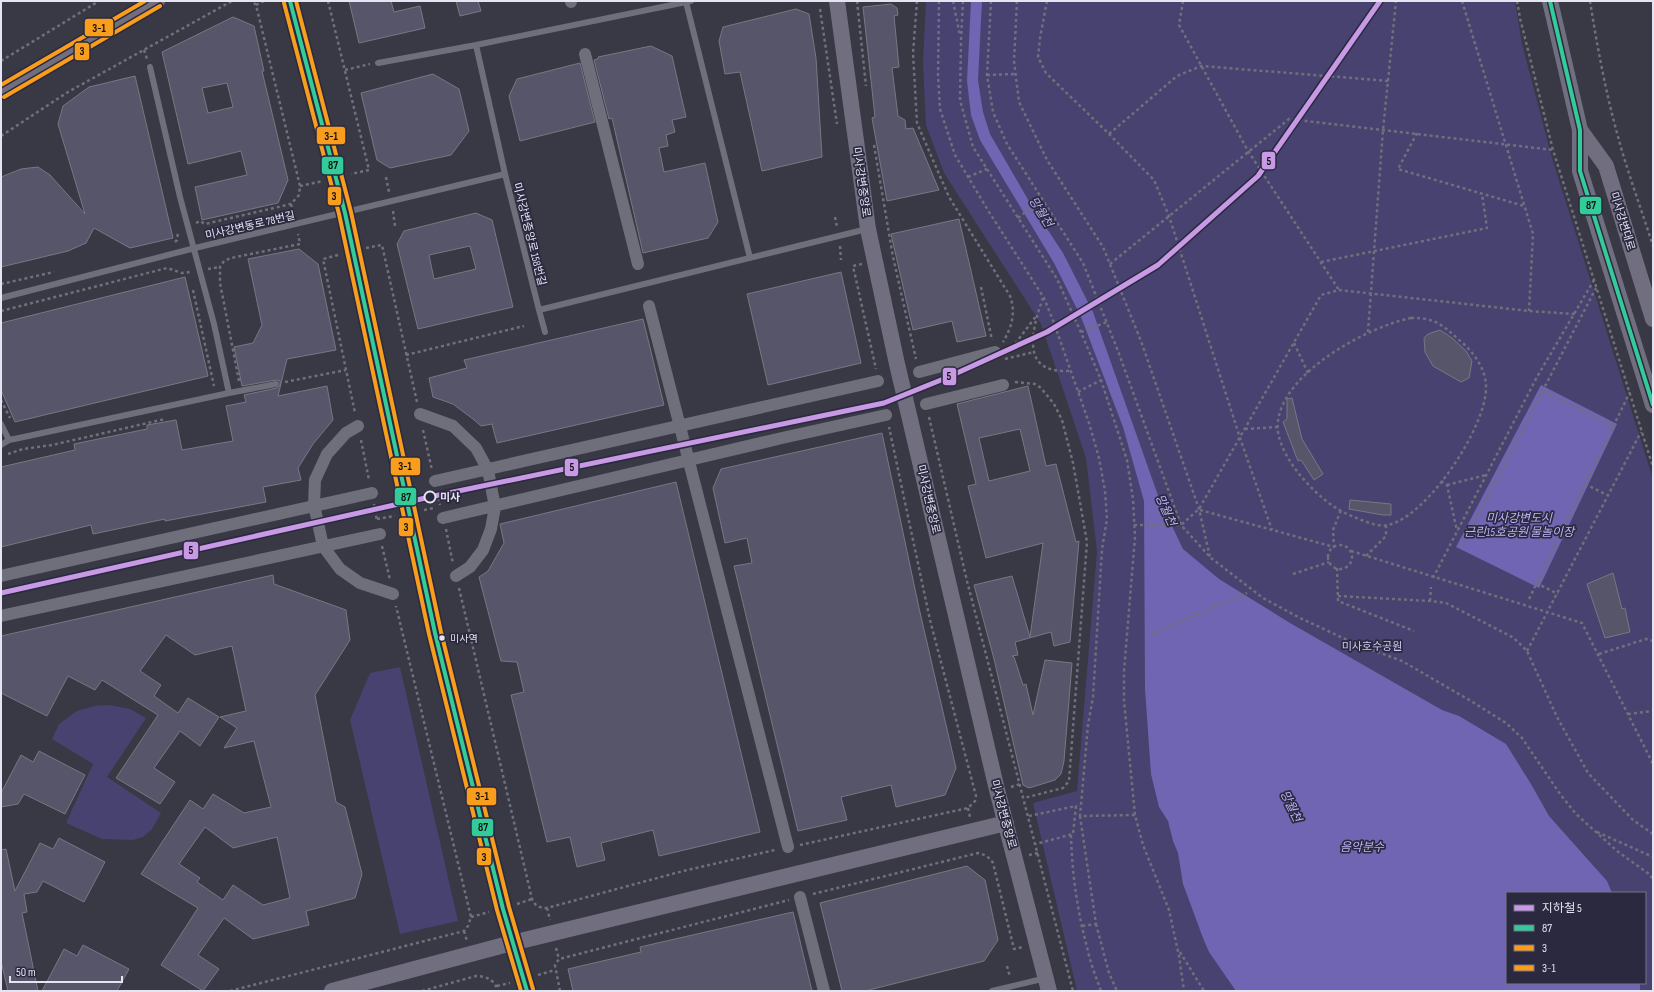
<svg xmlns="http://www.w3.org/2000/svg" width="1654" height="992" font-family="'Sofia Sans Condensed','Noto Sans KR',sans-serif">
<rect width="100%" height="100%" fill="#393845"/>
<path fill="#47426f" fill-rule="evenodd" d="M926,1h589l7,43 30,114 101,321v512h-576l-44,-188 44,-12 20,-240 -11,-93 -45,-134 -97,-151 -18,-48 -3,-63zM1507,893h138v90h-138z
M400,667l58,254 -58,13 -50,-214 20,-47z
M109,705l21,4 16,9 -39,59 54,36 -9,16 -9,8 -10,3 -31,-1 -36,-16 27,-59 -41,-25 7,-15 18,-13 17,-5z"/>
<path fill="#6f65b2" d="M971,1h11l-4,79 5,32 7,22 40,69 33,50 30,59 67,189 23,48 36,30 71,44 152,87 17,6 47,28 25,40 18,32 58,65 5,12h-105v90h133v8h-404l-27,-39 -6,-14 -20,-54 -5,-31 -5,-12 -5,-20 -9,-14 -8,-33 -6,-85 -1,-188 -21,-74 -42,-110 -27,-54 -74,-123 -9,-25 -4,-34z
M1541,385l76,39 -78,164 -83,-41z"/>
<path fill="#57556a" stroke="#787783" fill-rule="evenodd" d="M349,1h42l3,11 26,-6 5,22 -66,15z
M456,1h22l3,10 -21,5z
M891,4l6,4 1,7 -4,1 5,51 -7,1 6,48 7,4 1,9 7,-1 26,62 -52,11 -15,-83 3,-1 -12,-110z
M796,9l13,5 7,44 6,99 -60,14 -22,-99 -15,2 -6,-33 4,-14z
M233,17l21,9 10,45h-2l26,109 -10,23 -76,17 -7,-33 52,-12 -6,-24 -53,13 -26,-112zM227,83l6,24 -25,6 -6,-25z
M651,46l21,10 14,61 -14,3 3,12 -9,3 2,11 -9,2 5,24 41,-9 13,59 -10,16 -65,15 -31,-135 -3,1 -15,-59 4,-1v-2z
M580,63l15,59 -75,19 -11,-45 8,-17z
M433,74l26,15 10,42 -18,24 -61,13 -13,-8 -16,-67z
M135,76l38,162 -43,10 -36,-20 -8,15 -18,8 -67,16v-90l20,-8 17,-2 12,8 35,39 -27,-90 5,-18 26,-19z
M476,213l16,7 21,87 -95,22 -21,-85 7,-13zM470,246l6,23 -42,10 -5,-24z
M959,219l27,117 -29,6 -5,-21 -39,9 -22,-96z
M299,249l19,15 18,86 -49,9 -9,37 49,-10 6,34 -20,24 -15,24 3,12 -38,7 3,15 -101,19v-2l-72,15 -2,-9 -90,22v-80l74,-17 -1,-6 73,-15v-4l29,-5 6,30 51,-9 -7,-35 20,-4 -2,-7 33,-7 3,-3v-4l-4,-1 -34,6 -8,-39 19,-4 9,-18 -14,-66z
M841,272l20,91 -93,22 -21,-91z
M185,277l23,99 -193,46 -14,-32v-67z
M643,319l21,86 -167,38 -5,-19 -11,2 -8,-7 -20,-15 -20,-7 -4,-19 38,-10 -3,-8z
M1440,330l12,8 14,13 6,10 -3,17 -8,4 -28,-16 -8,-14 -1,-14 4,-4z
M1028,386l18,80 10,-2 20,78 3,-1 -9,101 -16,4 -3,-14 -36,10 3,13 -6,1 2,1 9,28 3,-1 7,31 12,-55 27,3 -8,98 -3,13 -6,6 -26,8 -6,-3 -29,-126 -20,-74 38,-9 18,61 13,-94 -57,15 -18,-72 8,-2 -19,-80zM1020,429l10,42 -41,10 -10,-43z
M1292,398l10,41 21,35 -9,6 -13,-20 -3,1 -15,-39 4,-3v-20z
M882,433l37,175 37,160 -11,27 -49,12 -5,-22 -50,12 6,23 -49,11 -64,-265 18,-3 -5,-25 -22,5 -12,-55 8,-19z
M676,482l84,350 -101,24 -6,-26 -52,13 4,17 -28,7 -7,-30 -23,5 -36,-147 13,-3 -7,-30 -16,-1 -22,-84 9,-6 16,-28 -4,-19z
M1350,500l41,4v11h-8l-34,-6z
M1613,573l9,36 3,-1 5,24 -25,6 -18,-54z
M273,575l1,9 72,26 4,30 -35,55 21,107 9,5 17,67 -7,24 -49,13 3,14 -56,14 -29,-21 -26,37 21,14 -16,22 -42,-26 37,-57 -57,-34 49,-74 13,9 10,-15 31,19 27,-6 -17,-66 -30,7 13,-20 -17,-11 26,-6 -14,-65 -37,9 -29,-20 -26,36 21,14 -7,11 24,17 10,-15 31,19 -19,29 -20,-15 -26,37 21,14 -15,22 -44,-26 42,-63 -56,-35 -7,10 -27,-14 -21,40 -46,-23v-57zM205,827l28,21 44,-11 13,61 -27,7 -30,-20 -10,15 -26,-18 3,-4 -21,-14z
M39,751l46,24 -20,39 -41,-20 -6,10 -17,3v-14l20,-38 12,7z
M59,838l46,24 -21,40 -41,-21 -6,11 -13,2 3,18 -5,1 16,78h-30l-7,-30v-111l5,-1 9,42 25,-48 13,6z
M967,866l18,14 13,60 -14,21 -119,30h-23l-22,-88z
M793,912l19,79h-239l-5,-22 73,-17 -1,-5z
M83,945l46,24 -12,22h-75l22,-42 13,7z"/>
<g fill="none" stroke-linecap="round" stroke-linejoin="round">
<path stroke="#706f7b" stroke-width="2.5" stroke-dasharray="3 3" stroke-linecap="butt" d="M328,1l41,169 -18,4
M857,1l9,85
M917,1l-4,52 4,70 32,74 61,99c6,16 2,31 -7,46
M939,1l-1,74 2,34 15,46 34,57 55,86 10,25 35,100 10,35 6,33 2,28 -5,30 -9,148 -5,28 -8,91 55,-1 8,30 26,65 10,46 5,35
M953,1l7,35
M963,1l-2,38 -1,61 13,47 84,132 26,58 18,43 26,80 6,39 2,38 -11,134v30l11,114
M991,1l-4,74 6,37 14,32 76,119 35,88 63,174 30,33 52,40 37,20 56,26 46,17 69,40 35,22 16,15 38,56 16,20 41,37 32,23 4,5
M1017,1l-3,60 5,41 28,58 56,87 38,94 58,168 11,48
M1047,1l-7,37 -2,19 8,16 63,61 45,46 15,36 71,222 32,92
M1183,1l-4,24 69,126 91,139
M1462,1l71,233 -4,77
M1517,1l3,17 33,132 100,317
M1590,1c7,44 15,88 27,132 10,38 24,75 36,113
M256,5l8,-4
M820,9l17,115
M144,50l3,9
M1,61l98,-60
M345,70l25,-6
M987,75l28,-1
M1417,133l-19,36 126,37
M1109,134l68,-58 24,-10 188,15
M1,136l67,-44 164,-91
M874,145l19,112 23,102
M386,177l3,15
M968,177l19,-8
M300,186l23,-5
M291,204l3,11
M393,211l2,15
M835,217l2,10
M1018,218l24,-19
M196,223l4,-2 5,3 86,-20 8,-9 1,-9 -44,-181 -4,-4
M175,242l2,-2 1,-8
M840,246l1,14
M366,248l16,-3 35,157
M338,255l-15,4 32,154
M1321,262l166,-34 -5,-34
M862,264l-9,2 23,103
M1110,264l179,-145 264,31
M208,269l12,-2
M1,284l53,-12
M981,287l11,53
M193,290l21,96
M1043,298c-6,16 -18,53 -2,66 8,7 19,7 30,7
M1,311l166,-43 15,5 8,-1
M1411,318c22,-1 32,7 47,21 14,11 28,29 28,48 1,39 -59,130 -98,138 -11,2 -24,-4 -34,-8 -21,-8 -39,-24 -54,-42 -11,-13 -25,-36 -22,-54 6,-49 89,-94 133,-103z
M1081,332l26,-10
M1368,332l15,-202 13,-129
M1294,343l14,30
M1008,353l29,-38
M406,355l118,-29
M1005,359l29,-7
M239,381l-19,-98v-16l4,-6 7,-3 69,-14 -2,-10
M285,382l61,-12
M1015,382l20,2 6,4 13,16 8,16 11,43 14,79 -18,239 -6,7 -39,10
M1543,391l70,35
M1078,392l23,-12
M1,400l9,18
M929,417l38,164 106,410
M1245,429l33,-2
M423,430l9,40
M361,440l8,40
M8,454l15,-5 29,-4 113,-26
M1441,481l6,4 10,46
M1585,484l24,12
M1447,485l39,-10
M437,492l3,13
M374,504l3,17
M424,510l10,-2
M1200,510l134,37 -1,-17 8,-20
M377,519l18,-3
M1134,525h47l18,-16 122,-214 18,-5 190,21 46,3
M446,529l7,35
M1328 557a12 12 0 1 1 24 0a12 12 0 1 1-24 0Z
M382,546l8,34
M1462,546l134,-258
M1351,551l231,72 71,141
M1366,556l20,-20v-11
M1337,568l1,33 76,30
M1293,574l36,-12
M1433,578l104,-201 57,-97
M1536,583l22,11
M459,588l73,311c3,7 7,9 15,9l136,-37 92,-21
M1338,596l92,5 16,2 68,35 13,13 30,66 31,56 45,47 20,14
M1529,599l101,-207
M1430,601l1,-14
M1152,634l95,-41
M1527,651l114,-219
M1599,654l47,-15 7,2
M1628,714l25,-3
M1011,787l9,-3
M968,808l2,9
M1029,816l47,-10 -3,28 -37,10
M1080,816l16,108 -14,2
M1597,832l56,25
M1071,835c1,38 6,75 16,112 3,15 9,30 14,44
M800,845l168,-37 7,-7 1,-5 -46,-176 -41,-193
M1029,855l9,-2
M813,894l165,-41c8,2 11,4 15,10l21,86 9,-2
M517,904l15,-5
M547,908l3,12
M471,917l18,-5
M1096,924l13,49 8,18
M464,931l3,10
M556,948l3,11
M1180,952l24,39
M1007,966l3,11
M538,975l17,-5
M497,986l13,-3
M230,991l234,-60 4,-5 3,-9 -75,-311
M422,991l54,-15c10,0 19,4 22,15
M560,991l-5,-26 4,-6 230,-59"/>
<path stroke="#6f6e7b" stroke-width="6" d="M691,1l-215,44 29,129 34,136 328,-81
M686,2l64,256
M378,63l98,-18
M1,298l194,-50 310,-74
M539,310l6,22
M229,393l47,-9
M1,424l8,16
M1,445l8,-5 10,-2 210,-45 -15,-69 -34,-127 -30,-130
M992,991l54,-13"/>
<path stroke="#6f6e7b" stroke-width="12" d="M571,1v1
M585,54l53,210
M649,306l139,541
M919,372l76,-20
M926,404l77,-19
M420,414l33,12 23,22 12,22 7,37 -4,22 -8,21 -13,17 -14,9
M358,426l-12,7 -19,21 -12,26 -1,25 9,41 17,23 20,14 33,11
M435,481l443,-100
M443,518l339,-80 104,-23
M1,576l371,-83
M1,616l379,-82
M800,897l24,94"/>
<path stroke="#716f7f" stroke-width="16" d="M290,1l55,212 90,420 68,276 24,82
M837,1l31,228 29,135 100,426 52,201
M1550,1l30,129v41l73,234
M1,92l156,-91
M1580,130l26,36 47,153
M332,991l180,-48 494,-120"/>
<g stroke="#2b293f" stroke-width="7">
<path id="bus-1" d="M290,1l55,212 90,420 68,276 24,82
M1550,1l30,129v41l73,234"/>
</g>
<g stroke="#2b293f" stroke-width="7">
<path id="bus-2" d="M284,3l55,211 90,420 68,276 24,81
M4,97l156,-91"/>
</g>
<g stroke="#2b293f" stroke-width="7">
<path id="bus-3" d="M296,1l55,211 90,420 68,275 24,82
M1,85l144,-84"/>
</g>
<use href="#bus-1" stroke="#3c9" stroke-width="4"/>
<use href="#bus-2" stroke="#f99d1c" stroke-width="4"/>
<use href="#bus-3" stroke="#f99d1c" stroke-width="4"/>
<g stroke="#2b293f" stroke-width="8">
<path id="metro-1" d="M1,593l438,-98 445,-92 62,-25 101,-46 111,-67 100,-89 122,-175"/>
</g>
<use href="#metro-1" stroke="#c89ae5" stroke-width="5"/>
</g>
<circle fill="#2b293f" stroke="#e4e4f2" stroke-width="2" cx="430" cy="497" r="5.5"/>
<circle fill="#e4e4f2" stroke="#2b293f" stroke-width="1.5" cx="442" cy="638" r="3.5"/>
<g text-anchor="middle" stroke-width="3.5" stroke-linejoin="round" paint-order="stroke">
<g font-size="10" fill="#e4e4f2" stroke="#2b293f" text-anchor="start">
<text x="450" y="642">미사역</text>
</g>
<g font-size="11" fill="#e4e4f2" stroke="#2b293f">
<text transform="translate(862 182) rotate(82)" y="4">미사강변중앙로</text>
<text transform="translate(1623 221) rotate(73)" y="4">미사강변대로</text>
<text transform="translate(250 225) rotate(-13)" y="4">미사강변동로 78번길</text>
<text transform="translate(530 234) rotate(76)" y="4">미사강변중앙로 158번길</text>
<text transform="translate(929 499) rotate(77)" y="4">미사강변중앙로</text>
<text transform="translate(1004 814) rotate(75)" y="4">미사강변중앙로</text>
</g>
<g font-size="11" font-weight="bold" fill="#e4e4f2" stroke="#2b293f" text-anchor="start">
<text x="440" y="501">미사</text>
</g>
<g font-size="11" fill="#cecbf9" stroke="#2b293f">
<text x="1372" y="650">미사호수공원</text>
</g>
<g font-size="12" font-style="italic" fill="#bbb5f9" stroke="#2b293f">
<text transform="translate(1041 212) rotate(58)" y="4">망월천</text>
<text transform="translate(1166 510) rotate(66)" y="4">망월천</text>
<text x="1519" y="522">미사강변도시<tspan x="1519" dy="14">근린15호공원 물놀이장</tspan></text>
<text transform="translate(1291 806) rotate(64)" y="4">망월천</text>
<text x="1362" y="851">음악분수</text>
</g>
</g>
<g stroke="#2b293f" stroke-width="1.5">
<rect x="84" y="18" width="30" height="19" rx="4" fill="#f99d1c"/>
<rect x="74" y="42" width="16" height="19" rx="4" fill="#f99d1c"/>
<rect x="316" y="126" width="30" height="19" rx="4" fill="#f99d1c"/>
<rect x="1261" y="151" width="15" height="19" rx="4" fill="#c89ae5"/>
<rect x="321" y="156" width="23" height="19" rx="4" fill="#3c9"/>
<rect x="327" y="186" width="15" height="20" rx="4" fill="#f99d1c"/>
<rect x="1579" y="196" width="23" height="19" rx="4" fill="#3c9"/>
<rect x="942" y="367" width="15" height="19" rx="4" fill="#c89ae5"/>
<rect x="390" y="457" width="31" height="19" rx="4" fill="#f99d1c"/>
<rect x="564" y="458" width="15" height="19" rx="4" fill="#c89ae5"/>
<rect x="394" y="487" width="23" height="19" rx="4" fill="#3c9"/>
<rect x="398" y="517" width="16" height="20" rx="4" fill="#f99d1c"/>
<rect x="183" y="541" width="16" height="19" rx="4" fill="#c89ae5"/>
<rect x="466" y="787" width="31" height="19" rx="4" fill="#f99d1c"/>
<rect x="471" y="818" width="23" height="19" rx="4" fill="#3c9"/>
<rect x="476" y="847" width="16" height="19" rx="4" fill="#f99d1c"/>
</g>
<g font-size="11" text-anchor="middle" font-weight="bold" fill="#111">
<text x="99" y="32">3-1</text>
<text x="82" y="55">3</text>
<text x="331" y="140">3-1</text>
<text x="1269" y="165">5</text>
<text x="333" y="169">87</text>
<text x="334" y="200">3</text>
<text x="1591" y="209">87</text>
<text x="949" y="380">5</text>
<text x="405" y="470">3-1</text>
<text x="572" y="471">5</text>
<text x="406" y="501">87</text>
<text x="406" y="531">3</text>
<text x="191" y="554">5</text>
<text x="482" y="800">3-1</text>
<text x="483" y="831">87</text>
<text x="484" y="861">3</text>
</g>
<rect width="1654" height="992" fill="none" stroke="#e4e4f2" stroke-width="4"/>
<rect x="1506" y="892" width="140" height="92" fill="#2b293f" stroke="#757487"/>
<rect x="1514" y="905" width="20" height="6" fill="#c89ae5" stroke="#757487"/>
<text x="1542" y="912" font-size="12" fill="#e4e4f2">지하철 5</text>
<rect x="1514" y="925" width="20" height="6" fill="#33cc99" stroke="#757487"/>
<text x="1542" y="932" font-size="12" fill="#e4e4f2">87</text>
<rect x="1514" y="945" width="20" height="6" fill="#f99d1c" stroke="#757487"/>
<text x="1542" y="952" font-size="12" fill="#e4e4f2">3</text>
<rect x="1514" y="965" width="20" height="6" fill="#f99d1c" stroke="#757487"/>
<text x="1542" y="972" font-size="12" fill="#e4e4f2">3-1</text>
<path d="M10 976v6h112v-6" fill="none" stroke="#e4e4f2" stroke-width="2"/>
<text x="16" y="976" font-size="12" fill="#e4e4f2" stroke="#2b293f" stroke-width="3" paint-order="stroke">50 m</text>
</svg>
